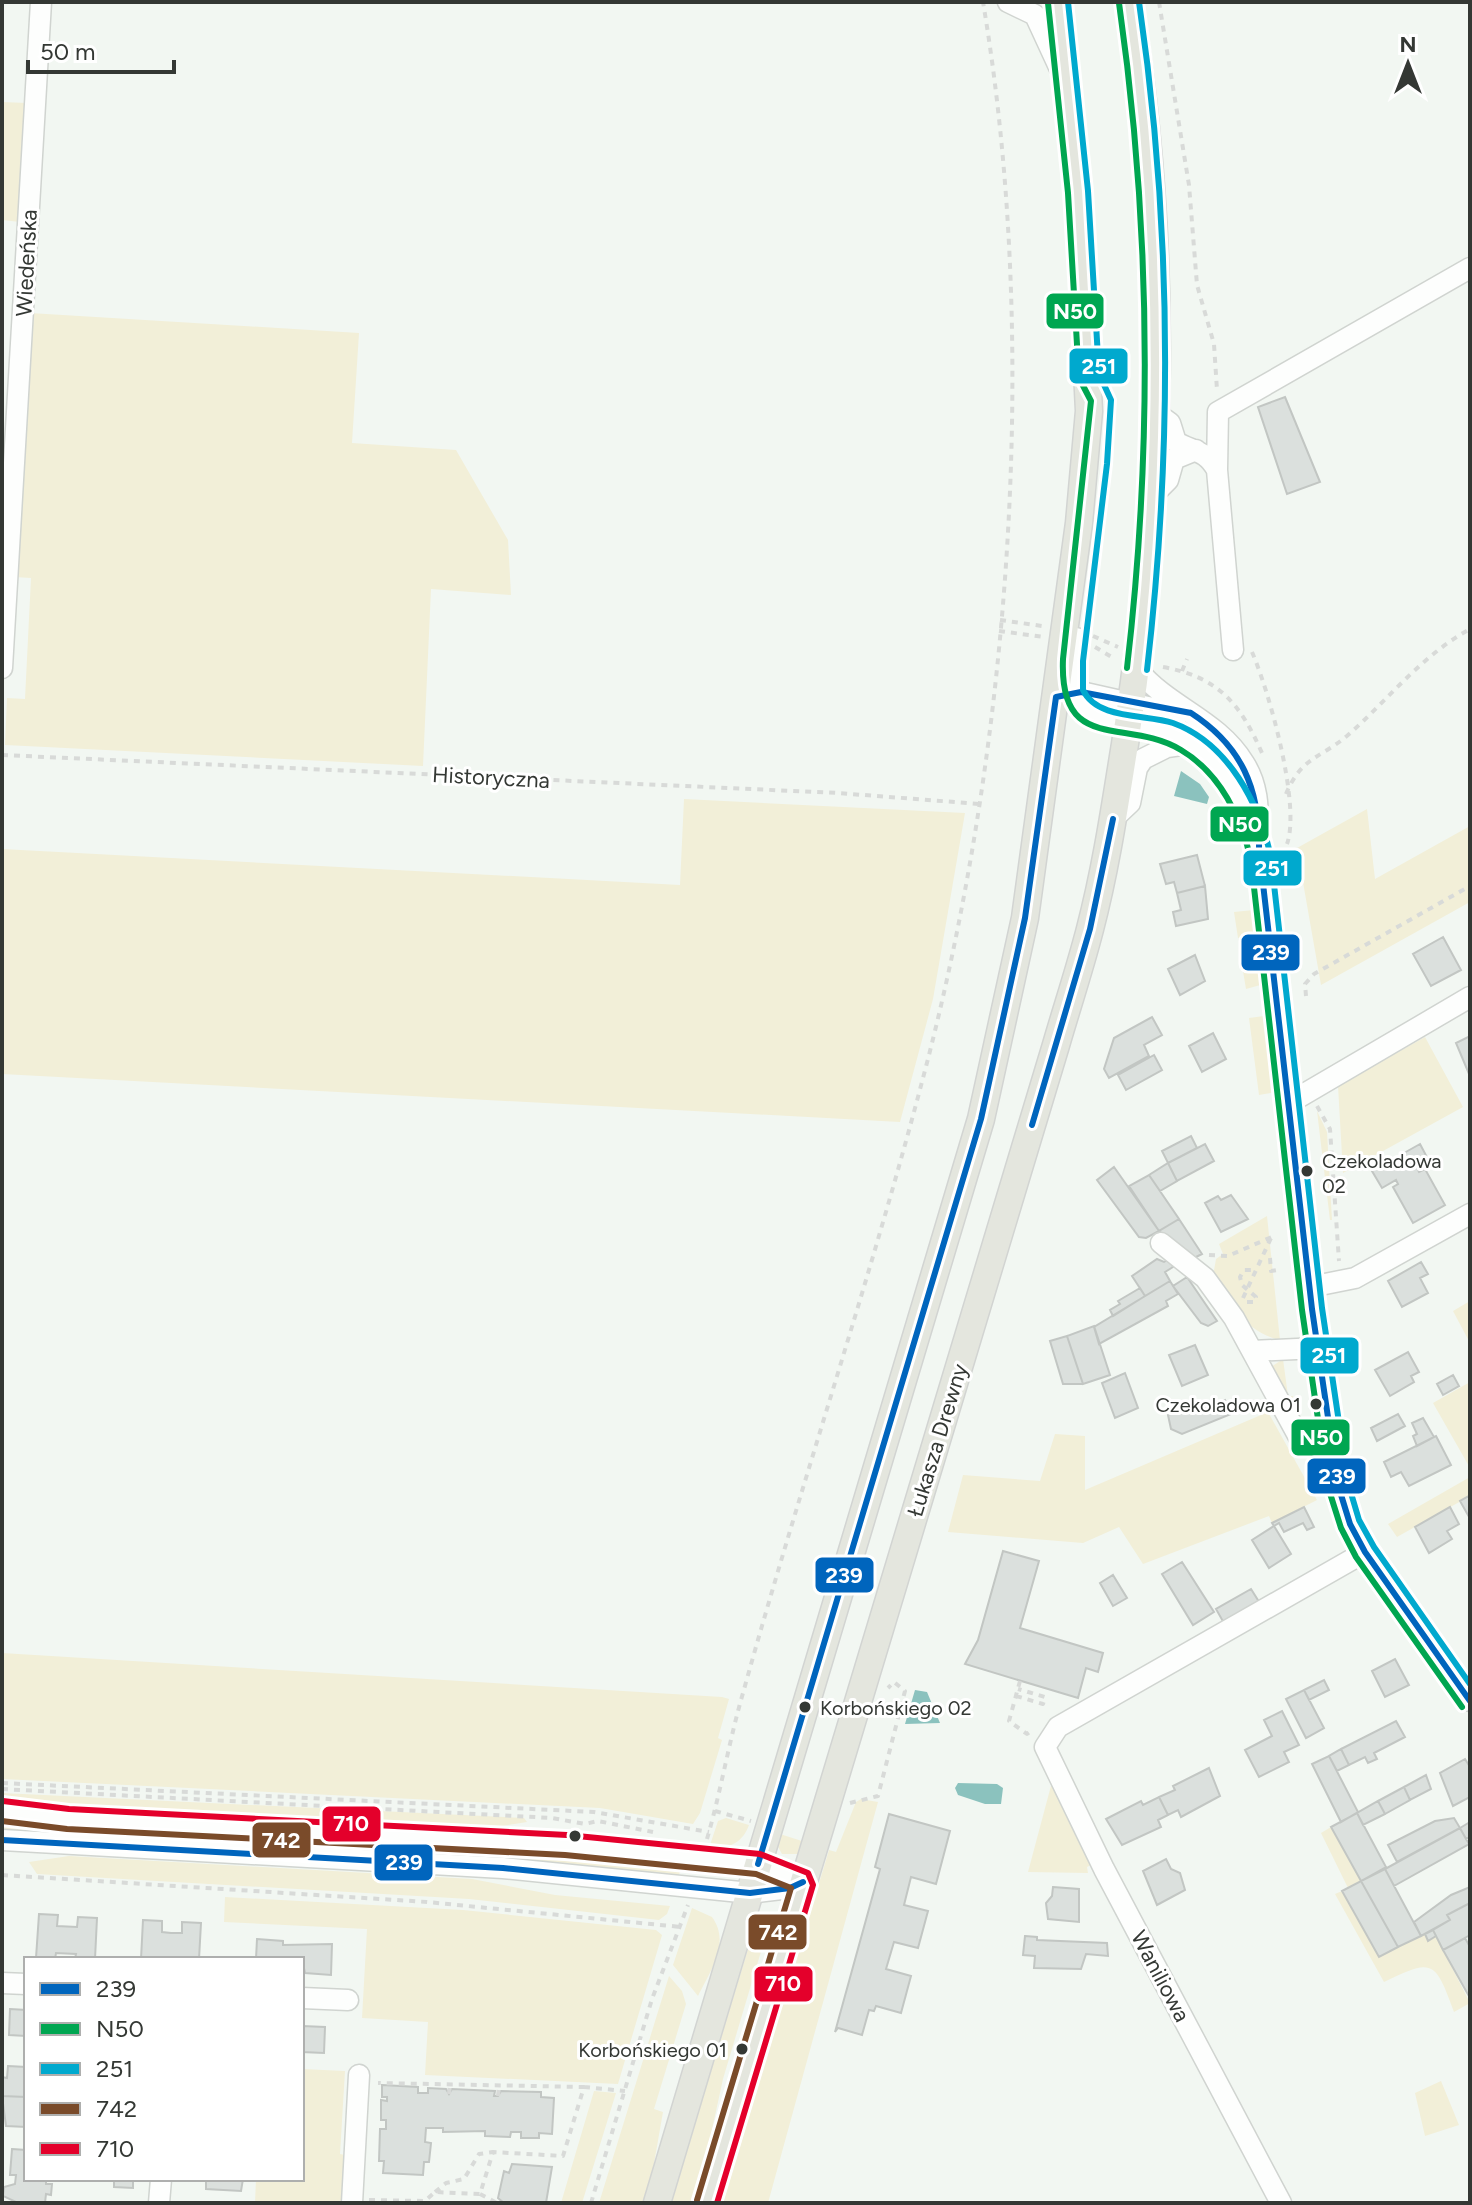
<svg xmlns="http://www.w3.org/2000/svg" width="1472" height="2205" font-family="Figtree,sans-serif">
<rect width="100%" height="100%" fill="#f2f7f2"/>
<path fill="#f2efd8" d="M2,102l25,1 -7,119 -18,-2z
M30,313l329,20 -7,110 104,7 52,90 3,55 -80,-6 -8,177 -418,-21 2,-47 18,1 6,-121 -17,-1z
M684,799l281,14 -32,186 -33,123 -898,-48v-225l678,36z
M1367,809l8,70 95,-53v76l-149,83 -24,-137z
M1254,910l4,24 -20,4 -4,-26z
M1258,945l6,39 -18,5 -7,-42z
M1264,1016l4,3 8,73 -17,3 -10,-77z
M1425,1037l38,70 -120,66 -5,-87z
M1317,1111l10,21 5,88h-2z
M1267,1216l13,124c-37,-9 -46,-35 -67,-64l3,-17 7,-5 -4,-10z
M1470,1301v42l-17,-32z
M1283,1359l5,37h5l3,24 -25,-53z
M1470,1382v86l-37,-65z
M1268,1412l49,88 -45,23 -3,-7 -126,48 -24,-37 -36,16 -135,-11 15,-57 77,6 15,-47 30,2v54z
M1470,1477v19l-73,41 -9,-13z
M2,1653l720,44 7,2 -11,39 4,2 -22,73 -7,11 -93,-16 -598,-29z
M1052,1782l41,82 -6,3 1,6 -60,-1z
M2,1793l522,25 3,4 -44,7 -427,-21 -54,-7z
M861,1799l17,3 -110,401h-45l106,-353 7,2 20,-50z
M726,1818l23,7c-7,19 -21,24 -40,23l9,-27z
M2,1823l42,5 479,25 158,14 -2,8 -191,-19 -430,-22 -56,-5z
M1331,1827l30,54 -13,7 -27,-55z
M780,1834l25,8 -6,12h-17l-5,-9z
M69,1856l403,23 83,16 115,11 -3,8 -8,6 -190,-21 -432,-25 -8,-12z
M1342,1891l37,66 46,-23 3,6 8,-4 34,67 -16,9c-19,-52 -21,-54 -70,-30l-49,-88z
M225,1897l238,13 193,20 6,5 -44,149 -193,-9 3,-53 -66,-4 5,-89 -143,-7z
M692,1908l20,9c19,26 -2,54 -14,79l-25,-31z
M757,1920h9l2,8 -45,151 -27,124h-26z
M669,1976l13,15 4,13 -32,105 9,3 -10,57 -10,34h-44z
M302,2069l43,2 -5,83 5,1 -2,48h-88l1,-24h46z
M1441,2081l18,44 -34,11 -10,-43z
M594,2091l22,2 -34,110h-21z"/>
<path fill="#8bc2be" d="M1181,771l19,13 9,13 -2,7 -33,-8z
M915,1690l12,2 13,31 -35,1z
M958,1783l39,1 6,4 -2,16h-16l-27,-9 -3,-7z"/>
<path fill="#dbe0dd" stroke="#c2c6c3" stroke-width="2" d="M1285,397l35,85 -33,12 -29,-87z
M1197,855l8,31 -28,7 -3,-11 -8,2 -6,-20z
M1205,886l3,33 -32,7 -3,-14 8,-2 -4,-17z
M1443,937l18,33 -30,16 -18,-32z
M1195,955l10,26 -25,14 -12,-26z
M1152,1017l10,18 -18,10 5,11 -40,22 -5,-9 10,-31z
M1213,1033l13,26 -24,13 -13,-26z
M1470,1036v37l-1,1 -13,-31z
M1154,1055l8,15 -36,20 -8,-15z
M1191,1136l6,12 -29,15 -6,-12z
M1205,1144l9,17 -37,20 -9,-18z
M1420,1144l9,17 -12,7 2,4 6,-3 20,36 -32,18 -20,-36 5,-3 -2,-4 -14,8 -10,-17z
M1168,1163l9,18 -17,10 -11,-16z
M1114,1167l45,64 -13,7 -7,-1 -42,-57z
M1149,1175l30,44 -20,12 -30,-45z
M1231,1195l17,24 -27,13 -16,-29 13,-7 3,4z
M1179,1219l23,35 -12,6 -31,-29z
M1157,1259l7,3 5,-3 4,8 -8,5 5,9 -25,15 -13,-20z
M1421,1262l7,12 -8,4 8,15 -26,14 -14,-26z
M1187,1277l30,44 -9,5 -7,-3 -28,-37z
M1170,1281l8,13 -12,7 2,5 -69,38 -5,-17z
M1140,1288l5,8 -32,20 -3,-6 10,-6 -2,-3z
M1094,1326l16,49 -27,9 -16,-48z
M1067,1336l16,48h-20l-13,-43z
M1195,1345l13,30 -26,11 -13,-31z
M1408,1352l11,20 -8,4 3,6 -24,14 -15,-26z
M1125,1373l13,35 -23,10 -13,-35z
M1453,1375l6,11 -16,9 -6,-11z
M1225,1400l6,14 -49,20 -11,-5 -3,-14 33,-14 4,8z
M1398,1414l7,12 -28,15 -6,-13z
M1423,1418l11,19 -17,9 -4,-10 4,-2 -5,-11z
M1436,1436l15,29 -42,21 -8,-14 -10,5 -7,-15z
M1469,1496l1,17 -2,2 -8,-14z
M1304,1507l10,20 -7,3 -4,-7 -19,9 -5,-9 -5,3 -2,-3z
M1450,1507l9,17 -12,7 5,8 -23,14 -14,-26z
M1274,1526l17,28 -22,14 -17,-28z
M1003,1551l36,10 -19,67 83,25 -5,19 -12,-4 -8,30 -113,-34 13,-24z
M1182,1562l32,50 -21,13 -31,-51z
M1113,1575l14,23 -14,8 -13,-23z
M1251,1589l10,16 -36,20 -9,-16z
M1395,1659l14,26 -24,12 -13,-26z
M1324,1680l5,10 -20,10 -5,-10z
M1304,1690l20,38 -18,10 -20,-39z
M1282,1711l17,34 -15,7 5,10 -30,15 -14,-27 27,-14 -8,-16z
M1396,1721l9,16 -31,16 3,6 -9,4 -3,-6 -16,8 -8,-16z
M1341,1749l8,16 -12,6 -8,-15z
M1329,1756l29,56 -17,10 -29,-58z
M1465,1759l5,8v30l-17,9 -13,-33z
M1209,1768l11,28 -39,21 -3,-7 -10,5 -9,-18 16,-7 -2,-4z
M1426,1775l5,14 -21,11 -6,-13z
M1404,1787l6,13 -25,14 -7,-13z
M1159,1797l9,18 -10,5 3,7 -39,18 -16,-26 35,-18 2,4z
M1378,1801l7,13 -22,11 -6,-12z
M1357,1813l29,54 -25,14 -30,-54z
M889,1814l61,17 -14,53 -25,-7 -7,28 24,6 -10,37 -24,-6 -8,27 25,7 -10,37 -25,-7 -2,5 -5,-1 -7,25 -24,-7 -3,4 45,-163 -5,-2z
M1454,1818l6,10 -63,34 -9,-17 47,-24z
M1470,1822v15l-4,2 -6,-11z
M1460,1828l9,16 -75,42 -9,-17z
M1166,1859l5,10 9,4 5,17 -28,15 -14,-34z
M1385,1869l36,67 -23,11 -37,-66z
M1361,1881l37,66 -19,10 -37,-66z
M1053,1887l26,2v33l-31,-3 -2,-16 6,-7z
M1470,1887v16l-23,12 3,5 -29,16 -7,-14 37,-27z
M1470,1903v32l-27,15 -10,-20 17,-10 -3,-5z
M39,1914l19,1 -1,11 20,1 1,-10 19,1 -2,41h-20l1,-5 -20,-1 -1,6 -19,-1z
M143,1920l19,1v11l9,1h11v-11l19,1 -2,36h-58z
M1433,1930l3,6 -8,5 -3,-7z
M1025,1936l12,1v3l70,3 1,13 -22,-2 -5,15 -47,-1 1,-12 -12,-1z
M1465,1938l5,9v51l-27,-48z
M257,1939l26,2v4l49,-1 -1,31 -26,-2 -3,-14h-46z
M10,2009l16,1v26l-17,-1z
M302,2026l23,1 -1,26 -22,-1z
M8,2066l18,1v30l-24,-1v-19l5,1z
M382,2085l36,2v6h10v-5l18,1 3,5 3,-5 43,2 -1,5h4l3,-5 40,1v5l13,1 -2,36 -13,-1v5h-18v-6h-10l-1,5 -25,-1v-5l-42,1v-4h-17l-1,14 6,1 -2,19h-5l-1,13 -40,-2 1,-12h-5l1,-32h6v-9h-5v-20l6,1v-4h-5z
M2,2096l24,1v30l-20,-1z
M12,2149l14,1v29h20v5h6l-1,11 -5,-1 -1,9h-27l-15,-7 1,-9 11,-3 1,-9h-6z
M512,2164l40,3 -6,36h-42l-6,-5 6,-27 5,2z
M101,2179h32v9l-19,-1v-7z
M206,2179h37l-2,12 -35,-2z"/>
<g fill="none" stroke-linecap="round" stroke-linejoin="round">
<g stroke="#d0d4d0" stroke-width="23">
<path id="minor" d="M1008,2l27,13 24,52
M1155,412l15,11 6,19c18,10 30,8 41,28l16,180
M1217,470l1,-58 252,-144
M1152,496l16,-16 6,-21 22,-9
M1076,638l-4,45 3,16c17,17 39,21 62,26 65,15 96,51 118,113
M2,668l39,-666
M1137,669c32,39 80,50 107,94 18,28 13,57 15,88 3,40 10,80 14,120 14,130 28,261 47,390 7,53 8,110 29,160 25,62 82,125 121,180
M1066,693l15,-1 98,22
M1113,819l17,-16 7,-35 6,-9 24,-12 21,-3
M1289,1103l181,-106
M1161,1243l44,35 29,40 67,123
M1310,1287l45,-9 115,-64
M1252,1351l66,-3
M2,1811l66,8 498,26 192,19 45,18
M2,1840l501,28 247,25 40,-5 13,-6
M2,1983l24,1
M302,1998l46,2
M159,2203l2,-24
M352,2203l7,-128
M1281,2203l-177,-334 -59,-122 13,-20 307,-175"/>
</g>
<g stroke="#d2d4d2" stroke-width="29">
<path id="major" d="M657,2203l324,-1084 44,-201 54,-395 10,-112 -11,-219 -20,-190
M707,2203l349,-1158c11,-38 24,-77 34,-116 16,-61 25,-123 35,-185 38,-243 45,-498 4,-742"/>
</g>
<path stroke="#d8dad8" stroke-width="4" stroke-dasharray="6 6" stroke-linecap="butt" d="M1159,2l30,183 8,100 17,59 3,46
M1000,620l42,6
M999,631l45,6
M1093,636l25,11
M1095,647l20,12
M1252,652c17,39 49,153 35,192
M1163,667c55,10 77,36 99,86
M1182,671l5,-12
M2,755l836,38 142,11
M1286,794c16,-38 34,-35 62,-59 41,-36 73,-79 122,-106
M1306,996l-1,-12 9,-10 156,-88
M1317,1106l13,23 9,132
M1209,1255l19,1 46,-20
M1270,1258l1,13 6,-1
M1243,1298l28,-60
M1247,1302h7l2,-5 -14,-12 -2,-8 4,-7h12
M1020,1681l-11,40 18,13 4,-3
M1016,1696l27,8 2,-7 -27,-8
M2,1783l592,29 115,20
M2,1789l550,29 33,6 13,-3 55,11
M850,1803l28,-7 27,-105 -11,-9 -6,6
M715,1811l36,10
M707,1839c14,-48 22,-98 36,-146 57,-206 126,-409 180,-615 88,-332 117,-737 60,-1076
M2,1875l425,27 254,25
M584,2087l41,4
M449,2094l1,-10
M498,2096l1,-9
M435,2192l11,-9 18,-4 15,-25 14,-2
M480,2194l17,9
M369,2200l56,1 10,-9 45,2 13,-42 70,4 21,-69 -206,-4
M591,2203l61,-204 36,-94"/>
<use href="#minor" stroke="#fdfefd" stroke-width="20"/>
<use href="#major" stroke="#e4e6de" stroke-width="26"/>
<g stroke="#fff" stroke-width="12">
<path id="bus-1" d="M1056,697l25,-5 110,21
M1191,713c51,33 69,76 68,136l53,460 26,176 12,39 15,28 105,149
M1032,1125l58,-196 23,-110
M2,1840l501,28 247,25 40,-5 13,-6
M758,1864l223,-745 44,-201 31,-221"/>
</g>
<g stroke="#fff" stroke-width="12">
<path id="bus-2" d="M1048,3l20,190 11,185 12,23 -28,258c-4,96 63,58 118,91 39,23 61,68 70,111l51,449 26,177 13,41 15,29 106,150
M1119,3c32,223 34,442 8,665"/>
</g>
<g stroke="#fff" stroke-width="12">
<path id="bus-3" d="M1068,2l20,189 11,183 12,26 -4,64 -24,197v29c14,30 63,24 90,33 55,20 87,81 98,135l51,450 26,175 11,37 15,27 96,137
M1139,2c33,224 34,444 8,668"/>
</g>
<g stroke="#fff" stroke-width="12">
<path id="bus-4" d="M2,1821l65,8 498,26 191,19 35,14 -94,312"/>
</g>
<g stroke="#fff" stroke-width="12">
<path id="bus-5" d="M3,1801l66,8 498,26 193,19 48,19 5,12 -96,318"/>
</g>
<use href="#bus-1" stroke="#0065bd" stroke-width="6"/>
<use href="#bus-2" stroke="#00a651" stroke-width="6"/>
<use href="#bus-3" stroke="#00a9ce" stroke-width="6"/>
<use href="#bus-4" stroke="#7a4b2a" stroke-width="6"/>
<use href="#bus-5" stroke="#e4002b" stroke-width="6"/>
</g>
<g fill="#343834" stroke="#fff" stroke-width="3">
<circle cx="1307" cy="1171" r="7"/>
<circle cx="1316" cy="1404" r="7"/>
<circle cx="805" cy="1707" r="7"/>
<circle cx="575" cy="1836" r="7"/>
<circle cx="742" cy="2049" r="7"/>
</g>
<g text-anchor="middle" stroke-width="6" stroke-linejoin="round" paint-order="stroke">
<g font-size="20" fill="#343834" stroke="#fff" text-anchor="start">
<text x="1322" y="1168">Czekoladowa<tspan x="1322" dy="25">02</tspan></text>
<text x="1301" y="1412" text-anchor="end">Czekoladowa 01</text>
<text x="820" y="1715">Korbońskiego 02</text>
<text x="727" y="2057" text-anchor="end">Korbońskiego 01</text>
</g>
<g font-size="22" fill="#343834" stroke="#fff">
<text transform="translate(26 263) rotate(-87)" y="8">Wiedeńska</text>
<text transform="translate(491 777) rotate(3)" y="8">Historyczna</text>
<text transform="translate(937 1440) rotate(-73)" y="8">Łukasza Drewny</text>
<text transform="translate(1161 1976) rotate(62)" y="8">Waniliowa</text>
</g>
</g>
<g stroke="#fff" stroke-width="3">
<rect x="1045" y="292" width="60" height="38" rx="8" fill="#00a651"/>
<rect x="1068" y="347" width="61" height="38" rx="8" fill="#00a9ce"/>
<rect x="1209" y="805" width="61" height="38" rx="8" fill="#00a651"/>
<rect x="1242" y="849" width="61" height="38" rx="8" fill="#00a9ce"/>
<rect x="1240" y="933" width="61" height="39" rx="8" fill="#0065bd"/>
<rect x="1299" y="1336" width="61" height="39" rx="8" fill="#00a9ce"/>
<rect x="1290" y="1418" width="61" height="39" rx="8" fill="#00a651"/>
<rect x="1306" y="1457" width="61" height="38" rx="8" fill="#0065bd"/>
<rect x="814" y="1556" width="61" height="38" rx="8" fill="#0065bd"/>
<rect x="321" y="1805" width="61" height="38" rx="8" fill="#e4002b"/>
<rect x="251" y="1821" width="61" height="38" rx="8" fill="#7a4b2a"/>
<rect x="373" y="1843" width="61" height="39" rx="8" fill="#0065bd"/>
<rect x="747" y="1913" width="61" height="38" rx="8" fill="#7a4b2a"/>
<rect x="753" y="1965" width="61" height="38" rx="8" fill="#e4002b"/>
</g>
<g font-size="22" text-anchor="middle" font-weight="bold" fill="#fff">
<text x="1075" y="319">N50</text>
<text x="1099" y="374">251</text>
<text x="1240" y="832">N50</text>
<text x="1272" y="876">251</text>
<text x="1271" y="960">239</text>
<text x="1329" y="1363">251</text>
<text x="1321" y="1445">N50</text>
<text x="1337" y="1484">239</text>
<text x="844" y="1583">239</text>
<text x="351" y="1831">710</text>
<text x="281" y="1848">742</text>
<text x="404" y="1870">239</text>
<text x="778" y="1940">742</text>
<text x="783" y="1991">710</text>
</g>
<rect width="1472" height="2205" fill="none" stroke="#343834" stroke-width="8"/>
<rect x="24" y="1957" width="280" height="224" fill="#ffffff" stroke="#aeafae" stroke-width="2"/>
<rect x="40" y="1983" width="40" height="12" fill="#0065bd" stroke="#aeafae" stroke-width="2"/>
<text x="96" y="1997" font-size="24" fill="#343834">239</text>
<rect x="40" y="2023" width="40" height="12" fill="#00a651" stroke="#aeafae" stroke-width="2"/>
<text x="96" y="2037" font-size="24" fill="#343834">N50</text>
<rect x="40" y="2063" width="40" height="12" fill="#00a9ce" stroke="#aeafae" stroke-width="2"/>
<text x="96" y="2077" font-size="24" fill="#343834">251</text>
<rect x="40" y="2103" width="40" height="12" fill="#7a4b2a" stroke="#aeafae" stroke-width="2"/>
<text x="96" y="2117" font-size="24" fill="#343834">742</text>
<rect x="40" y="2143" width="40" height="12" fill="#e4002b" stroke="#aeafae" stroke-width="2"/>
<text x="96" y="2157" font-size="24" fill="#343834">710</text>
<g transform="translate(1408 64)" stroke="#ffffff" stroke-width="6" paint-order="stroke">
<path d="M0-6L14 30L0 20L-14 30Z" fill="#343834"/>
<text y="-12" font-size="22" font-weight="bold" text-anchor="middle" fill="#343834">N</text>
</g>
<path d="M28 60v12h146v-12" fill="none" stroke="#343834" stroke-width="4"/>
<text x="40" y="60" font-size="24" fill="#343834" stroke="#ffffff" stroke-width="6" paint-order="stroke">50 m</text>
</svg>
